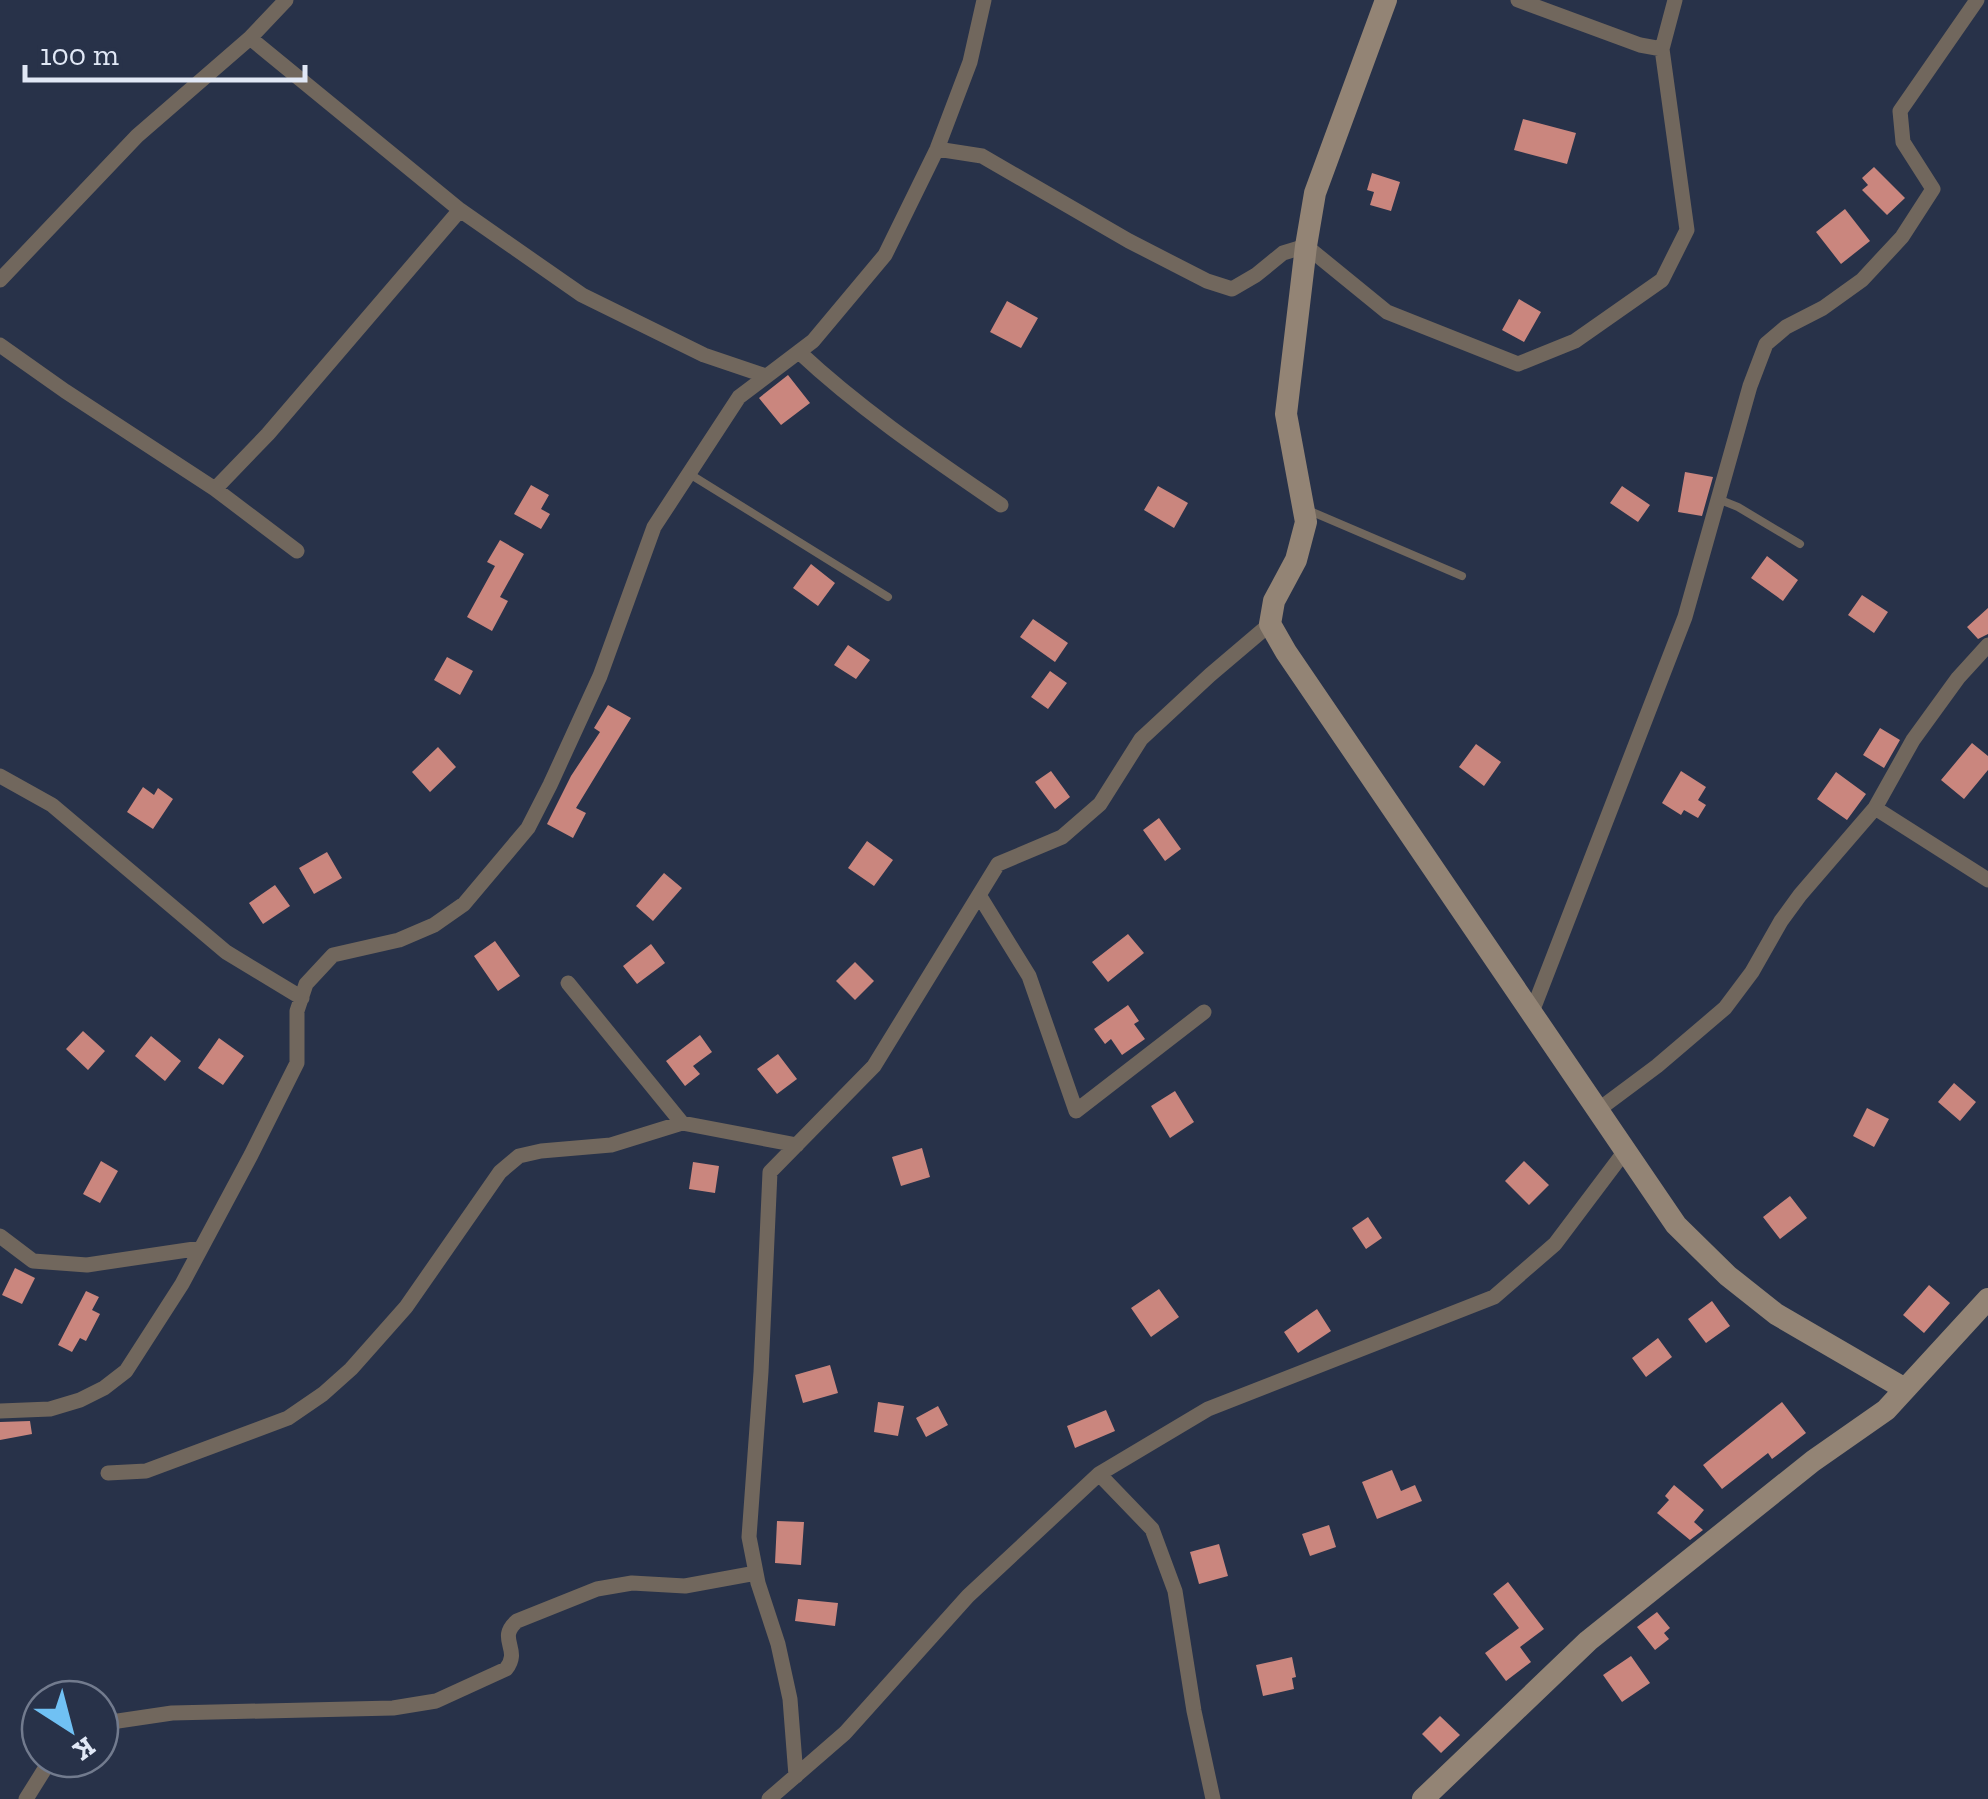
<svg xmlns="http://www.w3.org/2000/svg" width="1988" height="1799" font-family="'Zilla Slab',serif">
<rect width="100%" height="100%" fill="#283249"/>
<path fill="#ca867e" d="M1523,119l53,14 -9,31 -53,-14z
M1874,167l31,31 -18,17 -25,-25 6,-5 -6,-7z
M1372,173l28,9 -9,29 -21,-6 4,-13 -7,-2z
M1845,209l25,32 -29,23 -25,-32z
M1519,299l22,13 -17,30 -22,-12z
M1007,301l31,17 -17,30 -31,-16z
M788,375l22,28 -29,22 -22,-27z
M1685,472l28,5 -11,39 -24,-4z
M531,485l18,10 -8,14 9,5 -9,15 -27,-15z
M1158,486l30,17 -14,25 -30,-18z
M1622,486l28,19 -12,17 -28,-19z
M500,540l24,14 -24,43 8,4 -16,30 -25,-14 28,-51 -8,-4z
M1767,556l31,24 -15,21 -32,-23z
M811,564l24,19 -17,23 -25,-18z
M1862,595l26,17 -14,21 -26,-18z
M1988,608v26l-10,5 -11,-12z
M1033,619l35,24 -13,19 -35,-25z
M848,645l22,15 -14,19 -22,-14z
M447,657l26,14 -13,24 -26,-15z
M1050,671l17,12 -19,26 -17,-12z
M608,705l23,13 -55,90 10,5 -13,25 -26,-14 24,-48 29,-44 -6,-4z
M1880,728l20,12 -16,28 -21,-13z
M1972,743l16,13v14l-24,29 -23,-19z
M1476,744l25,18 -17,24 -25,-19z
M438,747l18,20 -26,25 -18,-20z
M1051,771l19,26 -15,12 -20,-27z
M1681,771l25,16 -8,13 8,5 -8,13 -14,-8 -3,5 -19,-12z
M1836,772l30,22 -19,26 -30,-21z
M143,787l11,8 4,-7 15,11 -20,30 -26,-17z
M1159,818l22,31 -16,12 -22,-31z
M867,841l26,19 -19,26 -26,-18z
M327,852l15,26 -28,16 -15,-26z
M664,873l18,15 -29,33 -17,-15z
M275,885l15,21 -27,18 -14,-21z
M1128,934l16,19 -36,29 -16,-20z
M495,941l25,35 -22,15 -24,-35z
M651,944l14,19 -28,21 -14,-18z
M855,962l19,19 -19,19 -19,-19z
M1128,1005l11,16 -5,3 11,15 -23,16 -11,-16 -6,5 -11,-15z
M83,1031l22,20 -17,19 -22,-21z
M700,1035l12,17 -19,14 7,8 -15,12 -19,-25z
M151,1036l30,25 -16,20 -30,-25z
M219,1038l25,18 -21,29 -25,-17z
M778,1054l19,25 -20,15 -20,-25z
M1954,1083l22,19 -16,19 -22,-19z
M1175,1091l19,31 -24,16 -19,-32z
M1867,1108l22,11 -15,28 -21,-11z
M922,1148l8,29 -29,9 -9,-29z
M101,1161l17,10 -18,32 -17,-9z
M1524,1161l25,24 -20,20 -24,-24z
M693,1162l26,4 -4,27 -26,-4z
M1790,1196l17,22 -27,21 -17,-22z
M1368,1217l14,21 -16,11 -14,-21z
M15,1268l20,10 -13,26 -20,-9z
M1929,1285l21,18 -26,30 -21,-18z
M1159,1289l20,28 -28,20 -20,-29z
M86,1291l13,6 -7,13 8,4 -14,27 -6,-3 -8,14 -14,-7z
M1712,1301l18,25 -24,17 -18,-24z
M1317,1309l14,22 -33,22 -14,-21z
M1658,1338l14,19 -26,20 -14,-19z
M830,1365l8,28 -35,10 -8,-28z
M878,1402l26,4 -6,30 -24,-4z
M1782,1402l24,31 -34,26 -4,-6 -46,36 -19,-24z
M938,1406l10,19 -22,12 -10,-19z
M1106,1410l9,21 -40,17 -8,-22z
M30,1421l2,13 -32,6v-18z
M1392,1470l9,21 14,-6 7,16 -45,18 -15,-37z
M1674,1485l30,25 -10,12 9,8 -13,10 -33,-27 12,-13 -4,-4z
M777,1521l27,1 -3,43 -26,-2z
M1329,1525l7,22 -26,9 -8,-22z
M1219,1544l9,32 -29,8 -9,-32z
M1508,1582l36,47 -24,18 11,15 -25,19 -21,-28 34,-25 -26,-34z
M798,1599l40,4 -3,23 -40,-5z
M1657,1612l13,16 -6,5 5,6 -14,11 -18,-23z
M1631,1656l19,27 -28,19 -19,-27z
M1292,1657l4,20 -4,1 2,11 -31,7 -7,-31z
M1440,1716l20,19 -19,18 -19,-19z"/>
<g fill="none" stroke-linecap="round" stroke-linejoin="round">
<path stroke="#71675d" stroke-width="8" d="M688,473l200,124
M1718,499l20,8 62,37
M1310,511l152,65"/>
<path stroke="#71675d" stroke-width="15" d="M1518,0l122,45 22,4
M250,38l36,-38
M937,149l45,7 147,85 78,40 25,8 24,-14 27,-22 23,-7 81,66 131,52 57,-23 87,-61 25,-50 -25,-181 13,-49
M0,280l137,-144 113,-98 210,172 122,85 122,60 62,21
M0,345l65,46 150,98 82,62
M799,352c62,58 132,105 202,153
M215,489l53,-55 192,-224
M0,776l52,29 174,147 76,46
M1875,808l113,72
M979,895l50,81 47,135 128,-99
M568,983l114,140
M1532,1012l153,-395 65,-231 16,-42 20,-17 37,-19 39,-28 40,-43 31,-48 -30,-47 -3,-31 77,-111
M1598,1110l59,-44 68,-58 27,-36 29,-51 19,-26 75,-87 38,-68 45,-62 30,-33
M0,1236l33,25 54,4 114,-17
M0,1411l50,-2 30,-9 24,-12 22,-17 56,-87 69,-129 46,-92v-52l9,-27 27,-29 66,-15 35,-15 30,-21 64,-76 22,-43 50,-109 54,-149 85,-130 74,-56 72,-86 52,-106 33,-87 14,-62
M108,1473l38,-2 142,-53 35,-24 28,-25 55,-62 94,-135 19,-16 22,-5 70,-6 71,-22 115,22
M1099,1474l53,55 23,62 19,120 19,88
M100,1728l18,-7 54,-8 221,-5 43,-7 70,-32c16,-20 -10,-30 11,-48l80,-32 35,-6 53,3 71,-13
M796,1776l-6,-77 -12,-55 -20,-61 -9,-46 12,-165 9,-200 104,-106 124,-202 64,-27 38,-33 41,-65 69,-64 60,-51
M26,1799l25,-40
M769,1799l76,-66 123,-137 131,-122 109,-65 286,-112 61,-53 70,-93"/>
<path stroke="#938475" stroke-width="22" d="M1386,0l-71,193 -9,53 -20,168 20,108 -10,38 -22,41 -4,23 16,28 390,573 52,51 48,38 129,75
M1423,1799l165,-158 225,-180 73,-51 102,-111"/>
</g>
<g transform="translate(70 1729) rotate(144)"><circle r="48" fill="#283249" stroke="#727b8e" stroke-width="2.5"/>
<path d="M0-8L18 38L0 25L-18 38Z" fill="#70c1f4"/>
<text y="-15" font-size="28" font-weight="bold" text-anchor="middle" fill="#e1e8f6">K</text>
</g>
<path d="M25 65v15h280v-15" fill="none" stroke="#e1e8f6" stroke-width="5"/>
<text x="40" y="65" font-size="30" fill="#e1e8f6" stroke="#283249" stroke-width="8" paint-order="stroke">100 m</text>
</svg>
